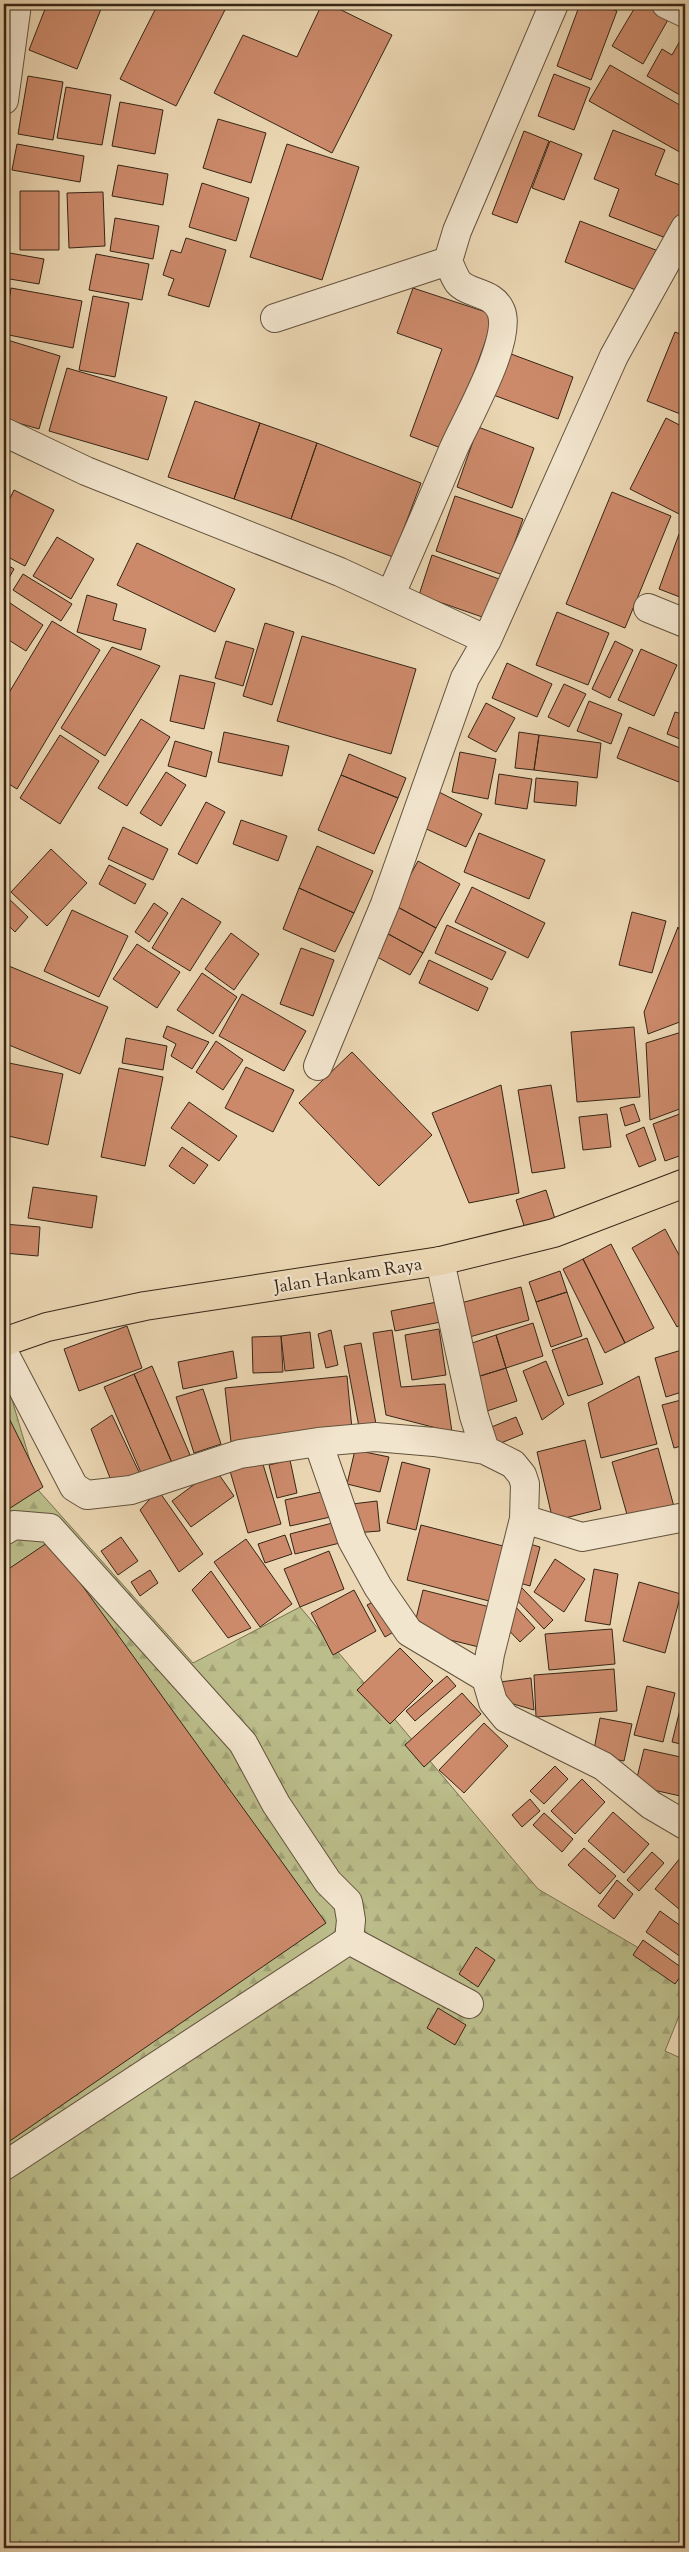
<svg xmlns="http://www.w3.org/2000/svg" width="689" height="2552" font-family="'Sorts Mill Goudy',serif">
<defs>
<pattern id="forest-firs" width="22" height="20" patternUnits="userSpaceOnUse" patternTransform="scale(1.25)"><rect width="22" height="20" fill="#bbbd8a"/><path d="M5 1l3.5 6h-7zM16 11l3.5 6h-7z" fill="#a1a276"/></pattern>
</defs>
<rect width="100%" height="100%" fill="#ebd7b3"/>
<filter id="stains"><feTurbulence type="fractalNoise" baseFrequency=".004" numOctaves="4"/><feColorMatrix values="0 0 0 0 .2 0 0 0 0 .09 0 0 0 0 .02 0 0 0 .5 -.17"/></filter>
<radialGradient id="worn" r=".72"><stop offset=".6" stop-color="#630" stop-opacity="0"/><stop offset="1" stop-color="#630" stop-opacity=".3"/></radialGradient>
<path fill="url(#forest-firs)" stroke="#787250" d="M5,1376l34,115 154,172 107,-56 238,282 147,86v26l-20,50 20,9v488h-681z"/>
<path fill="#cc8a6b" stroke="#362616" d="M47,4h56l-26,65 -48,-19z
M158,4h70l-52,102 -56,-27z
M322,4h7l63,31 -60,118 -118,-60 29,-58 54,22z
M580,4h18l19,7 -26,69 -34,-14z
M637,4h6l26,14 -26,46 -31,-18z
M685,32v66l-38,-22 15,-27 10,6z
M610,65l75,43v47l-96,-54z
M554,74l36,14 -16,42 -36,-14z
M28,76l35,6 -10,58 -35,-6z
M66,87l45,8 -9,50 -45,-7z
M120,102l43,8 -8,44 -43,-8z
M218,119l48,14 -15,50 -48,-15z
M613,130l52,20 -10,25 30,12v17l-14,36 -62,-24 10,-27 -25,-10z
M524,131l25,10 -32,82 -25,-9z
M550,141l32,13 -18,46 -32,-12z
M17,144l67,12 -4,26 -68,-12z
M287,144l72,23 -37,113 -72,-23z
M118,165l50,9 -5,31 -51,-9z
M202,183l47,15 -13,43 -47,-14z
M20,191h39v59h-39z
M103,192l2,54 -36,2 -2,-55z
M115,218l44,8 -6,33 -43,-8z
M580,221l81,31 -15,42 -81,-32z
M186,238l40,12 -17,57 -41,-12 6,-16 -11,-4 8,-25 10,3z
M4,252l40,7 -5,25 -35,-6z
M96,254l53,10 -7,36 -53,-10z
M11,288l71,13 -9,47 -69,-14z
M413,288l82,27 -49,135 -36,-14 32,-87 -45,-16z
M93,296l36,7 -14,74 -36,-7z
M675,332l10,4v72l-2,7 -36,-14z
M4,339l56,17 -21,73 -35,-10z
M503,351l70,26 -15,42 -70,-26z
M67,368l100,29 -19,63 -99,-29z
M195,401l65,22 -26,76 -66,-22z
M666,418l19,10v89l-55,-28z
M260,423l57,20 -26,76 -57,-20z
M478,427l56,21 -22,60 -55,-21z
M317,443l104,40 -28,74 -102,-38z
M14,490l40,20 -29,56 -21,-11v-44z
M612,492l59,24 -46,112 -59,-24z
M455,496l68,23 -20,56 -67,-24z
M679,534l6,3v62l-26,-10z
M57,537l37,22 -23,40 -38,-23z
M137,543l98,46 -20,43 -98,-47z
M432,555l70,25 -14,39 -69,-24z
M4,563l10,6 -10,18z
M23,574l49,30 -11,17 -48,-31z
M87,595l30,9 -4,16 33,9 -5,21 -64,-18z
M4,599l39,26 -17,26 -22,-14z
M557,612l52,21 -21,52 -52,-20z
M52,621l48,29 -83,139 -13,-8v-80z
M265,623l29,9 -22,73 -29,-9z
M302,636l114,33 -25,85 -114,-33z
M226,641l28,8 -11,37 -28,-8z
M615,641l18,9 -23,48 -18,-9z
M112,647l48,19 -55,90 -44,-28z
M641,649l36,16 -23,51 -36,-16z
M507,663l45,21 -15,33 -45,-19z
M180,675l35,8 -11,46 -34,-8z
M564,684l22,10 -17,33 -21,-10z
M589,701l33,13 -11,30 -34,-13z
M486,703l29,15 -19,34 -28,-15z
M675,712l10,3v26l-18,-7z
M141,719l29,18 -43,69 -29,-18z
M629,727l56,23v17l-6,15 -62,-24z
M224,732l65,14 -7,30 -64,-14z
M519,732l20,3 -5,35 -19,-2z
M60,735l39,26 -39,63 -40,-26z
M539,735l62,8 -4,35 -63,-8z
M175,741l37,11 -6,25 -38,-11z
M460,752l36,7 -8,40 -36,-7z
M349,754l57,24 -8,20 -57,-23z
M166,772l20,13 -25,41 -21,-13z
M499,774l33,5 -5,30 -32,-5z
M341,775l57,23 -24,56 -56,-24z
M536,778l42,4 -2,24 -42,-4z
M439,792l43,22 -16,33 -44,-20z
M206,802l19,10 -28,52 -19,-10z
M241,820l46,16 -9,25 -45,-17z
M123,827l45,22 -15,31 -45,-21z
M479,833l66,27 -16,39 -65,-27z
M317,846l56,25 -19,42 -55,-25z
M51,849l36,34 -40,43 -36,-34z
M418,861l42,23 -24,44 -42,-23z
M109,865l37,19 -11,20 -36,-20z
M472,887l73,36 -17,35 -73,-36z
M299,888l55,25 -19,39 -52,-23z
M7,897l21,20 -13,15 -11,-11v-20z
M182,898l39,24 -31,49 -38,-23z
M154,903l14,10 -19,29 -14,-10z
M394,905l42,23 -13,25 -42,-23z
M72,910l56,26 -29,61 -55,-26z
M632,912l34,9 -14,52 -33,-8z
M447,925l59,27 -14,28 -57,-27z
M678,927l7,15v78l-37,14 -4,-22z
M381,930l42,23 -13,22 -42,-23z
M231,933l28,21 -25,36 -29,-21z
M137,944l43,28 -23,36 -44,-29z
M301,948l33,12 -21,56 -33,-12z
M429,960l59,28 -10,23 -59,-28z
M4,964l104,43 -28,67 -76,-31z
M202,973l35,24 -24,37 -36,-24z
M242,994l64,37 -22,40 -65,-35z
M167,1026l42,16 -17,27 -21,-13 5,-12 -13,-7z
M634,1027l6,70 -63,5 -6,-70z
M685,1031v76l-35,13 -4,-77z
M126,1038l41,8 -4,24 -41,-7z
M216,1041l27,19 -20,30 -27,-18z
M352,1052l80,83 -53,51 -80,-83z
M4,1062l59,12 -15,71 -44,-10z
M246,1067l48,23 -21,42 -48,-24z
M119,1068l44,9 -18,89 -44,-9z
M501,1085l18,108 -50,10 -37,-90z
M551,1085l14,83 -33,5 -14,-83z
M189,1102l48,34 -18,25 -48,-33z
M634,1104l6,17 -15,5 -5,-18z
M685,1112v42l-20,7 -12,-37z
M607,1114l4,33 -28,3 -4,-33z
M644,1127l12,33 -17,7 -13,-32z
M182,1147l26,18 -14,19 -25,-18z
M33,1187l64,9 -5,32 -64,-10z
M546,1190l10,32 -30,10 -10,-32z
M4,1224l36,3 -2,29 -34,-3z
M665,1229l20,37v56l-8,5 -45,-79z
M611,1244l43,84 -29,15 -42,-84z
M583,1259l42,84 -20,10 -42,-84z
M560,1271l7,21 -31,10 -7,-20z
M521,1287l8,33 -63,18 -9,-34z
M567,1292l15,44 -31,11 -15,-45z
M437,1302l4,20 -46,9 -4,-20z
M533,1323l10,33 -37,12 -10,-33z
M127,1326l15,42 -63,23 -15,-42z
M439,1329l7,46 -34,5 -7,-45z
M331,1330l7,35 -12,3 -8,-34z
M392,1330l9,57 44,-3 7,48 -66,-17 -13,-82z
M310,1332l4,36 -29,3 -4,-35z
M496,1335l10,33 -29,9 -11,-32z
M281,1336l2,36 -30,1 -1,-36z
M587,1338l16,46 -35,12 -16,-46z
M361,1343l15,81 -17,3 -15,-81z
M685,1349v42l-19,6 -11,-39z
M233,1351l4,27 -54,11 -5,-27z
M546,1361l18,43 -22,16 -19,-49z
M152,1366l38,89 -18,8 -38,-89z
M506,1368l11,33 -30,10 -10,-34z
M134,1374l38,89 -30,12 -38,-88z
M347,1376l5,53 -121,13 -6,-54z
M639,1376l18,68 -56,14 -13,-55z
M203,1389l18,55 -27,9 -18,-56z
M685,1399v46l-11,3 -12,-43z
M5,1410l38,77 -39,25v-101z
M112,1415l28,59 -28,9 -21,-54z
M516,1417l7,17 -27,11 -7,-17z
M585,1440l16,69 -48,12 -16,-69z
M658,1448l18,66 -46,11 -18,-63z
M355,1450l34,7 -9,35 -33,-8z
M290,1460l7,33 -20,5 -8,-33z
M262,1461l19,63 -33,9 -18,-62z
M402,1462l28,7 -14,61 -29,-7z
M215,1469l19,27 -43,31 -19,-26z
M158,1490l45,64 -24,18 -39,-62z
M330,1490l5,26 -45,10 -5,-26z
M377,1501l3,30 -26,2 -2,-29z
M340,1521l4,21 -49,12 -5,-20z
M421,1525l82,21 -14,55 -82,-21z
M285,1535l7,19 -27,9 -7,-19z
M121,1537l17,24 -20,14 -17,-24z
M246,1539l46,65 -32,23 -46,-65z
M50,1541l276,382 -322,222v-573z
M523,1542l17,5 -10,39 -17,-5z
M329,1551l15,38 -44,18 -16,-38z
M555,1559l30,20 -21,33 -30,-20z
M594,1569l24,5 -8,51 -25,-4z
M150,1570l8,13 -18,13 -9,-14z
M211,1571l40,57 -23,10 -36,-48z
M639,1582l42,12 -16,59 -42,-12z
M521,1587l32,33 -9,9 -32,-34z
M354,1590l22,41 -43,24 -22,-42z
M423,1590l67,17 -11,40 -66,-16z
M379,1599l18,31 -12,7 -18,-32z
M514,1605l21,23 -15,14 -21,-22z
M612,1629l3,35 -66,6 -4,-36z
M400,1648l33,33 -43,43 -33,-34z
M614,1669l3,42 -81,6 -2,-42z
M447,1676l9,10 -41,35 -9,-10z
M531,1678l3,32 -31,-9 -3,-19z
M647,1686l28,7 -12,49 -29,-7z
M685,1689v56l-13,-3z
M462,1693l19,21 -57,53 -19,-22z
M600,1718l32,6 -8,37 -31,-6z
M484,1723l24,23 -44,47 -25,-23z
M644,1749l41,9v39l-50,-11z
M555,1766l13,13 -24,25 -14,-13z
M582,1779l23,23 -30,32 -24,-23z
M530,1799l10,12 -18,16 -10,-12z
M613,1812l36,32 -25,29 -36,-32z
M544,1813l29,26 -11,13 -29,-27z
M584,1848l32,28 -16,18 -32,-29z
M652,1852l12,11 -25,28 -12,-11z
M685,1852v62l-30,-25z
M617,1880l16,14 -19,25 -16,-13z
M660,1911l25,18v31l-39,-28z
M643,1940l42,30 -10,14 -42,-29z
M476,1947l19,13 -17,27 -19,-13z
M438,2008l28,17 -11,20 -28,-17z"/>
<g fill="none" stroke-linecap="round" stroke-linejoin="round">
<g stroke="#63523d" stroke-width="30">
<path id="minor" d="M666,4l19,9
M4,100l13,-96
M275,318l173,-57
M4,432l82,39 254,101 147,68 -22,38 -80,226 -67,162
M391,594c21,-48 42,-96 62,-144 12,-28 60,-110 48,-139 -8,-20 -32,-16 -43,-29 -4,-6 -7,-14 -10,-21l9,-30 97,-227
M648,608l37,15
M487,640l127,-284 71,-128
M440,1261l34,155 11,34
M4,1353l70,134 13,8 44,-5 109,-36 78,-12 57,-5 59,5 51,8 28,14 9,11 3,9 -1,35 -34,135 -4,24 7,24 13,16 97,48 48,39 34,20
M318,1442l34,98 26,47 31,45 77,46
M524,1519l58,18 103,-20
M4,1531l10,-6 36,3 193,215 33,61 52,78 20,20 3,18 -2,20 -345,226
M349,1940l120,64"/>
</g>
<g stroke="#362616" stroke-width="30">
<path id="major" d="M4,1342l43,-15 98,-21 295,-45 114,-28 131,-50"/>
</g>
<use href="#minor" stroke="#f2e5ce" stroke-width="28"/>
<use href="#major" stroke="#ebd7b3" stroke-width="28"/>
</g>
<g text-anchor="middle" stroke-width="4.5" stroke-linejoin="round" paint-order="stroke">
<g font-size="18" fill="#362616" stroke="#f2e5ce">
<text transform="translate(348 1275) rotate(-9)" y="6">Jalan Hankam Raya</text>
</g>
</g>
<rect width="689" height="2552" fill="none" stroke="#ebd7b3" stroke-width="20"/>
<rect x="5" y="5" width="679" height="2542" fill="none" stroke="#362616" stroke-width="2.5"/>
<rect x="10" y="10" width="669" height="2532" fill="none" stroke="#362616"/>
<rect width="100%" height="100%" filter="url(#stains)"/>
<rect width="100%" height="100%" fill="url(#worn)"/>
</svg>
